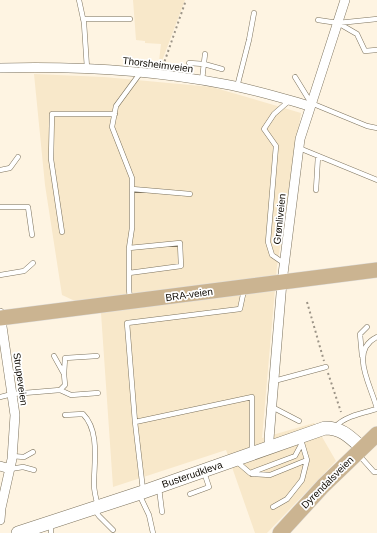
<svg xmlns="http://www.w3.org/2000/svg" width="377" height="533" font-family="Helvetica,sans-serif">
<rect width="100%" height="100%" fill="#fef4e2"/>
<path fill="#f8e8ca" d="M133,0h52l-23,61h-3l2,-17 -16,-1v-2l-9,-1z
M34,74l70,3 108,10 89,26 -24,153 -15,172 52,-15 22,38 -69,72h-12l-29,-83 -113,37 -12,-174 -39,-18 -17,-110z"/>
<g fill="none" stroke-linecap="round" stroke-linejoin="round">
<g stroke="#7d735e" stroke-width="5.5">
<path id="lane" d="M79,0l5,23 3,45
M83,19h47
M318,20l20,3 39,-4
M338,23l19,11 8,17 11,-1
M189,63l15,1 18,5
M295,77l16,26 56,23 10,2
M202,80l3,-26
M237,87l12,-47 5,-27
M299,148l78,32
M0,170l10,-2 8,-11
M132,189l58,5
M316,190l2,-34
M0,207h28l4,28
M62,232l-11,-73 1,-45h63
M285,264l-13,-9 -4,-13 8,-96 -12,-17 10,-15 16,-14
M129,273l52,-7 -1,-23 -51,5
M0,275l24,-4 9,-8
M130,299l-1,-10v-41l3,-20v-50l-20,-51 4,-21 25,-34
M362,356l-2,-22 7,-7
M64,374l1,-16 32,-2
M274,381l52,-14
M60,390l11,5 27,-2
M0,397l12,-3 48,-4 5,-5 -1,-11 -10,-18
M272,407l27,14
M65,415l18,-1c17,17 11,48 11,70 0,7 2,15 4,22
M135,422l117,-25v55
M335,427c10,-11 28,-14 42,-18 -5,-22 -29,-58 0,-72
M358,454l16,18h3
M12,456l12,1 9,-5
M236,461l14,12 45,-17 7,-13 -2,-4
M10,469l13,-2 11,3
M252,474l18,1 37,-15 -5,-17
M159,488l3,24
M143,490l-8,-68 -8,-99 113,-14 4,-19
M139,494l10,21 4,18
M190,494l19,-7 -5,-15
M273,507l14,-8 15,-19 5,-20
M94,509l5,7 14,14
M51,523v10"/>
</g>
<g stroke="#7d735e" stroke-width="10">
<path id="street" d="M0,68c75,-2 150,2 224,16 29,5 58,14 86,22
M270,448l-1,-9 13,-157 18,-143 45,-139
M0,466l10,3
M0,520l1,-12 11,-49 3,-44 -15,-102"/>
</g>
<g stroke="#7d735e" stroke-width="14">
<path id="secondary" d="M18,533l125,-41 182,-64c17,0 25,9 37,20"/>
</g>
<g stroke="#dedddc" stroke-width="16">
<path id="primary" d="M0,318l377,-48
M280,533l43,-47 54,-52"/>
</g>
<path stroke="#9c9487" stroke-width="2" stroke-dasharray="2 3" stroke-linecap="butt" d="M163,66l23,-66
M307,302l17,59
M328,373l13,39"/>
<use href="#lane" stroke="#fff" stroke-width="4.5"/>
<use href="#street" stroke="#fff" stroke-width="9"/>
<use href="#secondary" stroke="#fff" stroke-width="13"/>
<use href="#primary" stroke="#cbb491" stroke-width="15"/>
</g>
<g text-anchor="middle" stroke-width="3.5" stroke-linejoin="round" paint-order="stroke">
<g font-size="10" fill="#100c05" stroke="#fff">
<text transform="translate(158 64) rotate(7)" y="4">Thorsheimveien</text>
<text transform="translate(279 219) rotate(-84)" y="4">Grønliveien</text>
<text transform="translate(189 294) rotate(-8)" y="4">BRA-veien</text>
<text transform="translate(21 379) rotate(82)" y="4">Strupeveien</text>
<text transform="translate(192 474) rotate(-19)" y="4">Busterudkleva</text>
<text transform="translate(327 482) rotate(-45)" y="4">Dyrendalsveien</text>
</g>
</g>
</svg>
